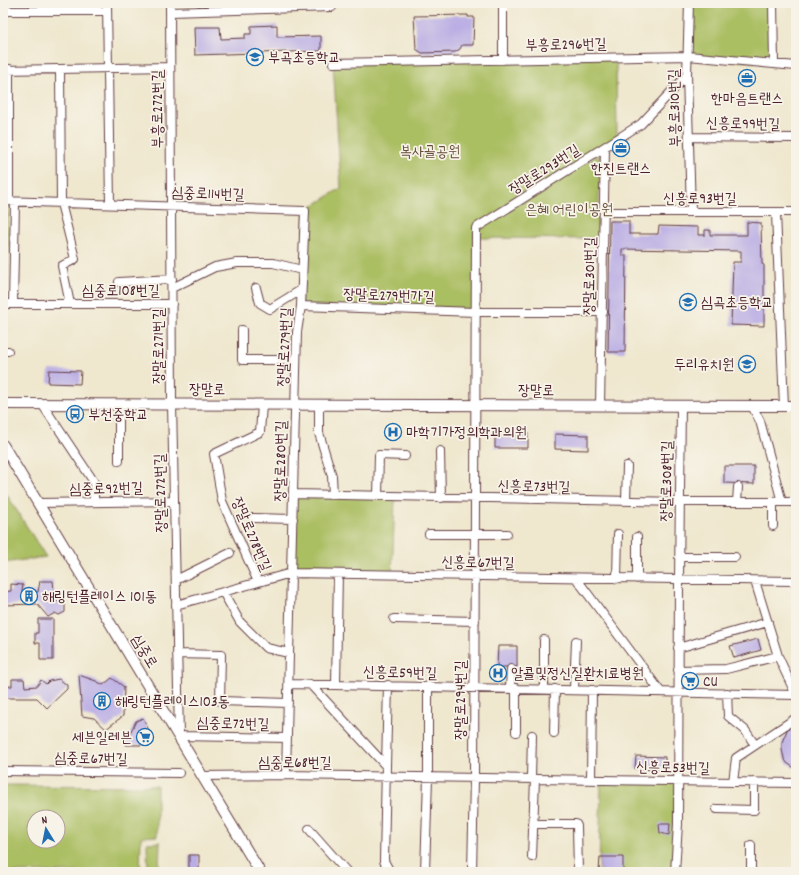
<svg xmlns="http://www.w3.org/2000/svg" width="799" height="875" font-family="Dekko,'Poor Story',sans-serif">
<rect width="100%" height="100%" fill="#f7f3e8"/>
<filter id="ink" filterUnits="userSpaceOnUse"><feTurbulence type="fractalNoise" baseFrequency=".025" numOctaves="2"/><feDisplacementMap in="SourceGraphic" scale="8" xChannelSelector="R" yChannelSelector="G"/><feConvolveMatrix kernelMatrix="1 2 1 2 8 2 1 2 1" color-interpolation-filters="sRGB"/></filter>
<filter id="wash" filterUnits="userSpaceOnUse"><feTurbulence type="fractalNoise" baseFrequency=".012" numOctaves="4" result="noise"/><feDisplacementMap in="SourceGraphic" scale="16" xChannelSelector="R" yChannelSelector="G"/><feGaussianBlur stdDeviation="0.9" result="paint"/><feColorMatrix in="noise" values="0 0 0 0 0 0 0 0 0 0 0 0 0 0 0 0 0 1.4 0 .05"/><feComposite in="paint" operator="in"/></filter>
<g filter="url(#wash)">
<rect width="100%" height="100%" fill="#efe7ce"/>
<path fill="#aabe62" stroke="#7a6e46" fill-rule="evenodd" d="M689,3h84l1,61 -86,-8z
M616,57l1,82 -141,89v84l-175,-6 4,-95 36,-23 -8,-125z
M600,154l-2,85 -120,-1 2,-10z
M3,207h6l-2,90h-4z
M293,494l102,3 -3,78 -101,-2z
M3,495h4l39,62 -43,6z
M601,780l77,1 -3,91h-76z
M3,785l154,1v50l-16,1 -1,35h-137zM34,817h24v24h-24z
M160,842l-1,30h-11l-1,-29z"/>
<g id="blocks">
<path fill="#baade4" d="M468,15v2h6l-1,28h-11l-2,4 -5,3 -33,1 -6,-4 -2,-33z
M277,25v12l44,-1v15l-126,4 -1,-28h26l1,12 24,-1v-4h6v-8z
M610,221h19v13h29l1,-8 39,1v8h7v-5h5v5h37v-13l14,1 1,41 2,1v61l-33,-1 2,-63h8v-11l-119,-2v6h4l-1,97h-17z
M49,370l32,1 -1,13 -32,-1z
M495,433h33v15h-33z
M555,434l33,1v15l-33,-1z
M724,466h30v18l-30,-1z
M40,581h13l2,19 10,4v8l-6,3 -4,-2 -7,4 -11,-13 -34,1v-13l8,-1v-7l12,1 -1,6 16,1z
M38,619h15v41h-13v-17h-5v-10h3z
M758,639l3,11 -27,8 -4,-12z
M498,646h19v21h-20z
M79,675l17,6 7,4 9,-7 12,9 -1,29 -17,13 -12,-11 -12,-2z
M12,679h12l1,8 12,-1 4,-6 5,4 3,-3 10,-2 8,6v4l-20,19 -10,-10h-34v-11l9,-1z
M143,718l9,19 -11,8h-15l-1,-10h4l7,-14z
M796,722v47l-9,-6 -3,-5 -2,-8v-8l6,-14z
M636,756l29,1v13l-30,-1z
M659,824h11l-1,11 -9,-2z
M189,855h10v17h-10z
M600,857h23v15h-24z"/>
</g>
</g>
<g filter="url(#ink)">
<use href="#blocks" fill-opacity="0" stroke="#633d43" stroke-width="1"/>
<g fill="none" stroke-linecap="round" stroke-linejoin="round">
<g stroke="#633d43" stroke-width="10">
<path id="minor" d="M107,3l3,201
M170,3l2,401 7,332 108,2
M689,3l-2,72 4,137
M773,3l1,61
M3,11h104
M170,12l162,-5v-4
M503,60v-57
M333,63l355,-7 108,10
M9,69v132
M60,69l1,134 14,56 -13,7 8,38
M3,70l167,-3
M689,137l107,1
M3,201l302,10 -4,95 -4,26 -11,443
M604,212h192
M776,213l8,193
M119,282l53,-3
M172,288l43,-21 22,-4h36l29,7
M256,288l4,15 10,6 31,-19
M3,304h169
M13,304l2,-102
M301,306l175,6h127
M242,330v30h54
M3,351h5
M42,404l52,78v20
M119,404v57
M319,405v28l13,43 1,19
M600,405l5,-258
M752,406l8,15 22,81
M440,451l1,47
M293,494l387,8h116
M378,496l1,-41 26,1
M626,501l1,-35
M737,502l1,-15
M773,502v24
M38,503l136,-2
M253,518l40,1
M429,534h78
M679,557h56
M576,578l84,113
M617,579l1,-45
M637,579v-42
M176,580l54,-27
M755,581l23,75 18,39
M258,582l-36,-81 -8,-47 46,-22 2,-27
M223,592l17,30 26,26 23,5
M176,605l115,-32 505,8
M394,619l81,2
M678,648l90,-26
M177,654l44,1 -1,46 68,2
M678,670l48,-1 52,-13
M289,684l507,11
M310,684l76,82 -2,95 6,11
M336,684l2,-110
M510,688l1,-19
M544,688v-48
M574,689l2,-48
M727,693l1,23 17,14 10,15
M516,732v-44
M554,733l1,-44
M386,766l2,-81
M3,771l176,2
M203,776l83,-1 510,8
M531,779l1,-44
M591,780l1,-90
M733,782l3,-24 60,-40
M717,809l37,1v-28
M533,824h43l1,2 1,46
M309,829l38,43
M751,845v27
M532,857l3,-78
M425,872l3,-94v-92
M472,872l2,-93 2,-551 165,-104 46,-49
M675,872l3,-48 1,-245 2,-173"/>
</g>
<g stroke="#633d43" stroke-width="12">
<path id="tertiary" d="M3,404l793,2
M3,445l257,427"/>
</g>
<use href="#minor" stroke="#fff" stroke-width="8"/>
<use href="#tertiary" stroke="#fff" stroke-width="10"/>
</g>
</g>
<defs>
<g id="school-ring" transform="scale(0.9)"><circle r="9.5" fill="#f7f3e8" stroke="#1f6fb2" stroke-width="1.5"/><path d="M0-5L7-2L0 1L-7-2ZM-4 1L0 2.5L4 1V4Q0 6-4 4Z" fill="#1f6fb2"/></g>
<g id="office-ring" transform="scale(0.9)"><circle r="9.5" fill="#f7f3e8" stroke="#1f6fb2" stroke-width="1.5"/><path d="M-6-3h4V-5.5h4V-3h4V5H-6ZM-1-4.5V-3h2v-1.5ZM-6 0V1H6V0Z" fill="#1f6fb2"/></g>
<g id="bus-ring" transform="scale(0.9)"><circle r="9.5" fill="#f7f3e8" stroke="#1f6fb2" stroke-width="1.5"/><path d="M-5-6H5V4H4V6H2V4H-2V6H-4V4H-5ZM-3.5-4V0h7V-4ZM-3.5 1.2v1.5H-2V1.2ZM2 1.2v1.5H3.5V1.2Z" fill="#1f6fb2"/></g>
<g id="hospital-ring" transform="scale(0.9)"><circle r="9.5" fill="#f7f3e8" stroke="#1f6fb2" stroke-width="1.5"/><path d="M-5-5h3v3.5h4V-5h3V5h-3V1.5h-4V5h-3Z" fill="#1f6fb2"/></g>
<g id="building-ring" transform="scale(0.9)"><circle r="9.5" fill="#f7f3e8" stroke="#1f6fb2" stroke-width="1.5"/><path d="M-4-6H4V6H1V3H-1V6H-4ZM-2.5-4.3h1.7v1.8h-1.7ZM.8-4.3h1.7v1.8H.8ZM-2.5-1h1.7V.8h-1.7ZM.8-1h1.7V.8H.8Z" fill="#1f6fb2"/></g>
<g id="supermarket-ring" transform="scale(0.9)"><circle r="9.5" fill="#f7f3e8" stroke="#1f6fb2" stroke-width="1.5"/><path d="M-6-5.5h2.5l.6 2H6L4.5 2H-2.5L-4.4-4H-6ZM-1.5 3.2a1.3 1.3 0 1 0 .1 0ZM3 3.2a1.3 1.3 0 1 0 .1 0Z" fill="#1f6fb2"/></g>
</defs>
<g fill-rule="evenodd">
<use href="#school-ring" x="255" y="57"/>
<use href="#office-ring" x="747" y="78"/>
<use href="#office-ring" x="621" y="148"/>
<use href="#school-ring" x="688" y="302"/>
<use href="#school-ring" x="747" y="364"/>
<use href="#bus-ring" x="75" y="414"/>
<use href="#hospital-ring" x="393" y="432"/>
<use href="#building-ring" x="29" y="596"/>
<use href="#hospital-ring" x="498" y="673"/>
<use href="#supermarket-ring" x="690" y="681"/>
<use href="#building-ring" x="102" y="701"/>
<use href="#supermarket-ring" x="145" y="737"/>
</g>
<g text-anchor="middle" stroke-width="3.5" stroke-linejoin="round" paint-order="stroke">
<g font-size="15" fill="#4a1f2b" stroke="#f7f3e8">
<text transform="translate(566 44) rotate(-1)" y="5">부흥로296번길</text>
<text transform="translate(674 108) rotate(-91)" y="5">부흥로310번길</text>
<text transform="translate(157 109) rotate(-90)" y="5">부흥로272번길</text>
<text transform="translate(743 123) rotate(1)" y="5">신흥로99번길</text>
<text transform="translate(544 169) rotate(-32)" y="5">장말로293번길</text>
<text transform="translate(208 193) rotate(2)" y="5">심중로114번길</text>
<text x="700" y="203">신흥로93번길</text>
<text transform="translate(589 276) rotate(-89)" y="5">장말로301번길</text>
<text x="121" y="295">심중로108번길</text>
<text transform="translate(389 295) rotate(2)" y="5">장말로279번가길</text>
<text transform="translate(158 346) rotate(-90)" y="5">장말로271번길</text>
<text transform="translate(284 347) rotate(-87)" y="5">장말로279번길</text>
<text x="207" y="394">장말로</text>
<text x="536" y="395">장말로</text>
<text transform="translate(280 461) rotate(-89)" y="5">장말로280번길</text>
<text transform="translate(666 481) rotate(-89)" y="5">장말로308번길</text>
<text transform="translate(534 486) rotate(1)" y="5">신흥로73번길</text>
<text transform="translate(106 488) rotate(-1)" y="5">심중로92번길</text>
<text transform="translate(160 493) rotate(-91)" y="5">장말로272번길</text>
<text transform="translate(252 534) rotate(67)" y="5">장말로278번길</text>
<text transform="translate(478 562) rotate(1)" y="5">신흥로67번길</text>
<text transform="translate(145 651) rotate(59)" y="5">심중로</text>
<text transform="translate(400 672) rotate(1)" y="5">신흥로59번길</text>
<text transform="translate(460 700) rotate(-90)" y="5">장말로294번길</text>
<text transform="translate(233 723) rotate(1)" y="5">심중로72번길</text>
<text transform="translate(91 758) rotate(1)" y="5">심중로67번길</text>
<text x="295" y="767">심중로68번길</text>
<text transform="translate(673 767) rotate(1)" y="5">신흥로53번길</text>
</g>
<g font-size="15" fill="#4a1f2b" stroke="#f7f3e8" text-anchor="start">
<text x="268" y="62">부곡초등학교</text>
<text x="747" y="103" text-anchor="middle">한마음트랜스</text>
<text x="621" y="173" text-anchor="middle">한진트랜스</text>
<text x="701" y="307">심곡초등학교</text>
<text x="734" y="369" text-anchor="end">두리유치원</text>
<text x="88" y="419">부천중학교</text>
<text x="406" y="437">마학기가정의학과의원</text>
<text x="42" y="601">해링턴플레이스 101동</text>
<text x="511" y="678">알콜및정신질환치료병원</text>
<text x="703" y="686">CU</text>
<text x="115" y="706">해링턴플레이스103동</text>
<text x="132" y="742" text-anchor="end">세븐일레븐</text>
</g>
<g font-size="15" fill="#674f3c" stroke="#f7f3e8">
<text x="430" y="156">복사골공원</text>
<text x="569" y="214">은혜 어린이공원</text>
</g>
</g>
<rect width="799" height="875" fill="none" stroke="#f7f3e8" stroke-width="16"/>
<g transform="translate(46 829) rotate(350)"><circle r="19" fill="#f7f3e8" stroke="#b29e9c"/>
<path d="M0-3L7 15L0 10L-7 15Z" fill="#1f6fb2"/>
<text y="-6" font-size="11" font-weight="bold" text-anchor="middle" fill="#4a1f2b">N</text>
</g>
</svg>
